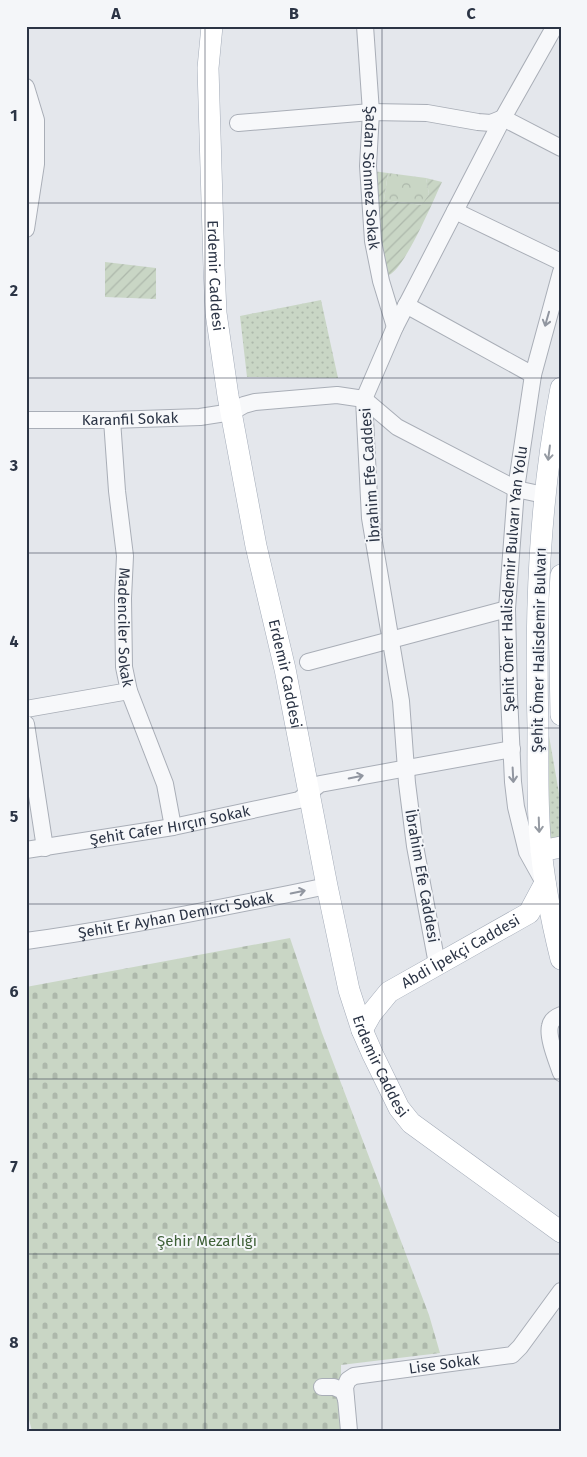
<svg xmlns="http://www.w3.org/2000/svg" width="587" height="1457" font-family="'Fira Sans',sans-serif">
<defs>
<pattern id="grass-dots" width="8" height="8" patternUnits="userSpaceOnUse" patternTransform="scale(1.25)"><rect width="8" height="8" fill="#c9d6c5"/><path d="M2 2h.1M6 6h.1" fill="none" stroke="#adb8ab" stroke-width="1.8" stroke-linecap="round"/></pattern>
<pattern id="cemetery-stones" width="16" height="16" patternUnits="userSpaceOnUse" patternTransform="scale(1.25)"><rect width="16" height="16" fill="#c9d6c5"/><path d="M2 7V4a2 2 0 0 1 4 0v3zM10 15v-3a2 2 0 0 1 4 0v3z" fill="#adb8ab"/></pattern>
<pattern id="park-crowns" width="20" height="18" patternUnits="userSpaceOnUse" patternTransform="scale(1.25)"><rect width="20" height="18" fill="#c9d6c5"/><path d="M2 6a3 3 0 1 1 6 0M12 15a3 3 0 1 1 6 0" fill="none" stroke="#adb8ab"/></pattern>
<pattern id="garden-furrows" width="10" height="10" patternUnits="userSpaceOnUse" patternTransform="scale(1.25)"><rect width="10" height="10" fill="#c9d6c5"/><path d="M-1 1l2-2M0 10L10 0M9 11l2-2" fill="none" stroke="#adb8ab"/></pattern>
</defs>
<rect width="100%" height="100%" fill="#e4e7ec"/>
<path fill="url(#grass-dots)" d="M321,300l17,78 -91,-1 -7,-61z
M548,730l13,75v38l-11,2z"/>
<path fill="url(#cemetery-stones)" d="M290,938l32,95 107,282 11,38 -99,12v66h-309l-6,-23v-421z"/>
<path fill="url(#park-crowns)" d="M388,173l38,5 3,16 -6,11 -39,-5z"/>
<path fill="url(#garden-furrows)" d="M372,171l16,2 -4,27 38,5 7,-11 -3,-16 16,4c-9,19 -37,86 -53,93l-4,-1z
M105,262l51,6v31l-51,-2z"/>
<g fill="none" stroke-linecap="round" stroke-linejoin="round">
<g stroke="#a9aeb7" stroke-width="18">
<g id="minor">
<path id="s1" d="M365,26l6,86 -3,54 5,75 8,40 14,46"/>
<path d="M26,87l10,33v44l-10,65"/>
<path d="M238,123l133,-11 56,1 51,9 13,1 12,-5 58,30"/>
<path d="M455,211l106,51"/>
<path d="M406,305l127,70"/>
<path id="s2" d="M26,420h86l88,-3 32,-5 12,-7 11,-3 82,-7 27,4 33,28 119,62 28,6"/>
<path id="s3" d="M112,420l5,71 8,65 -2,42 1,69 5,24 36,93 8,43"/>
<path d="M308,662l199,-53"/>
<path d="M26,709l103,-18"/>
<path d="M26,724l19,124"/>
<path id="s4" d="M26,850l147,-23 126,-27 21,-16 192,-35"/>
<path id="s5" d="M542,879l-15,-27 -11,-45 -3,-25 -4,-87 -2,-86 9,-120 17,-114 28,-103"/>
<path id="s6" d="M26,941c101,-14 201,-34 301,-55"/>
<path d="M437,964l-22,-118 -8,-63 -6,-82 -31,-183 -6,-119 31,-72 108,-209 52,-92"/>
<path d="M561,1015c-5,2 -10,5 -11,11 -3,11 7,35 11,47"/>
<path d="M322,1387h12l9,4 3,8"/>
<path id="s7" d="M349,1431l-4,-44 3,-7 6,-4 158,-21 8,-8 41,-56"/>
</g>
</g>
<g stroke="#a3abb8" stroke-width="22">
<g id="major">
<path id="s8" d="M212,26l-4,42 6,199 2,46 12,83 28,150 29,123 42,217 22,104 13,40 11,25 26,53 12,15 150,109"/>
<path d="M561,388c-22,112 -26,225 -23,339 0,36 -1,73 2,110 3,41 11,82 21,122"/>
<path d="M561,575l-2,32 2,108"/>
<path d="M541,851l20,-4"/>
<path id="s9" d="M362,1030l9,-16 18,-22 140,-79 16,-30"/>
</g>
</g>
<use href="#minor" stroke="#f7f8fa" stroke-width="16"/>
<use href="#major" stroke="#fff" stroke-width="21"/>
</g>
<defs><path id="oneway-shaft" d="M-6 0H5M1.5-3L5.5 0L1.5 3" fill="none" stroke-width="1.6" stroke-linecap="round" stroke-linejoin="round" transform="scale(1.25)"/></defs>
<g stroke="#9196a0">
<use href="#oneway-shaft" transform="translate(547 319) rotate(106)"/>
<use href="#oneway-shaft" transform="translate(513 775) rotate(87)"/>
<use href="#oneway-shaft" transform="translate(356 777) rotate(-11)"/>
<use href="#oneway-shaft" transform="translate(298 892) rotate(-12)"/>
</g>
<g stroke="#959aa2">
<use href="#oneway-shaft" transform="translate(549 453) rotate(97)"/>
<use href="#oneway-shaft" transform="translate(539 825) rotate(88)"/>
</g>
<path fill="none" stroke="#2b3445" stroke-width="1" stroke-opacity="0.55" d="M205,26v1405M382,26v1405M26,203h535M26,378h535M26,553h535M26,728h535M26,904h535M26,1079h535M26,1254h535"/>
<g text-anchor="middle" stroke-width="4" stroke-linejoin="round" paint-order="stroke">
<g font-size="15" fill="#2b3445" stroke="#f4f6f9">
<text dy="5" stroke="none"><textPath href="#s1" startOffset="152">Şadan Sönmez Sokak</textPath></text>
<text dy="5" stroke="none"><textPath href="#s8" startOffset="250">Erdemir Caddesi</textPath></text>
<text dy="5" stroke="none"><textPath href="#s2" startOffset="104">Karanfil Sokak</textPath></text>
<text transform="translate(370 475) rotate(-94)" y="5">İbrahim Efe Caddesi</text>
<text dy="5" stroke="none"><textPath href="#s5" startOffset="306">Şehit Ömer Halisdemir Bulvarı Yan Yolu</textPath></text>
<text dy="5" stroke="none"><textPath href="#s3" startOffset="208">Madenciler Sokak</textPath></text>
<text transform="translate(539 650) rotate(-89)" y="5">Şehit Ömer Halisdemir Bulvarı</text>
<text dy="5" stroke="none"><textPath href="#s8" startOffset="655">Erdemir Caddesi</textPath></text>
<text dy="5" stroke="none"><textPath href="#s4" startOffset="146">Şehit Cafer Hırçın Sokak</textPath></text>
<text transform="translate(422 876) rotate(80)" y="5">İbrahim Efe Caddesi</text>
<text dy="5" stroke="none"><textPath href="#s6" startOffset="152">Şehit Er Ayhan Demirci Sokak</textPath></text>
<text dy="5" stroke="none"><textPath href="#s9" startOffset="129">Abdi İpekçi Caddesi</textPath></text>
<text dy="5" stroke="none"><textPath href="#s8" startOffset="1060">Erdemir Caddesi</textPath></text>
<text dy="5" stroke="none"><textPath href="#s7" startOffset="150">Lise Sokak</textPath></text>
</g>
<g font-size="15" fill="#3f6138" stroke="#f4f6f9">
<text x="207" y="1246">Şehir Mezarlığı</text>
</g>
</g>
<rect width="587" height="1457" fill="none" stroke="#f4f6f9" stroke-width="55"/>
<rect x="28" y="28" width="532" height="1402" fill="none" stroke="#2b3445" stroke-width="2"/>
<g font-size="16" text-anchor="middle" font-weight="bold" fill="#2b3445">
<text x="116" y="19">A</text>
<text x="294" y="19">B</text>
<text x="471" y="19">C</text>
<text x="14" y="121">1</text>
<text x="14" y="296">2</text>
<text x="14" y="471">3</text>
<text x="14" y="647">4</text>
<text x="14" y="822">5</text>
<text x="14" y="997">6</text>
<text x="14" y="1172">7</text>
<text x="14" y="1348">8</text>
</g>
</svg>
